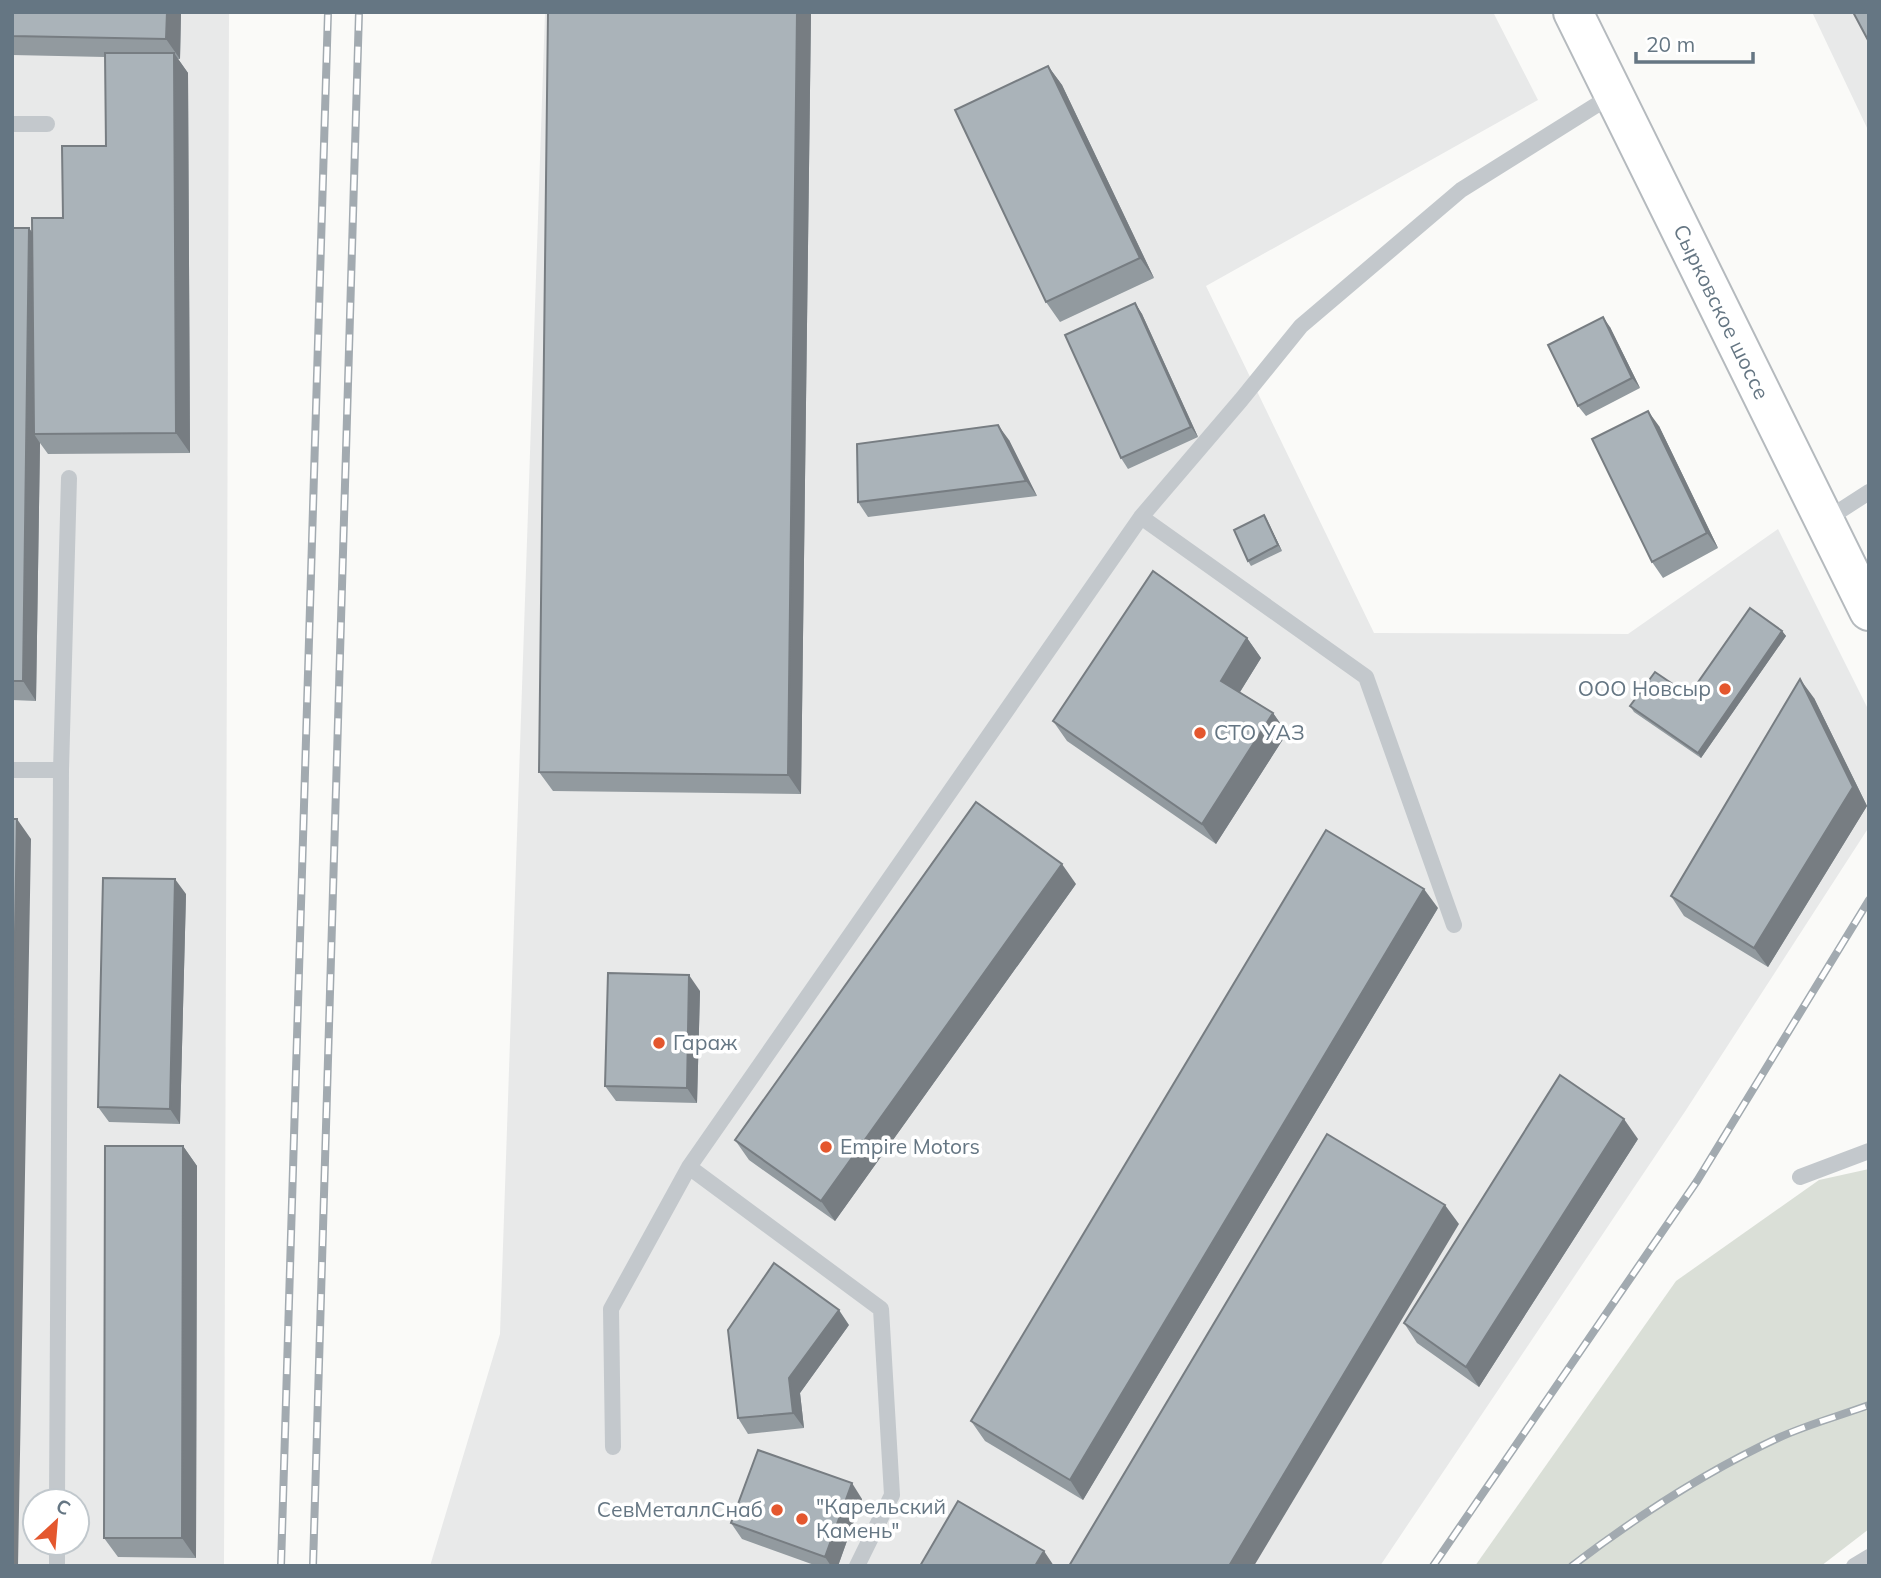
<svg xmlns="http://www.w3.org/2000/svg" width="1881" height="1578" font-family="Mulish,sans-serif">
<rect width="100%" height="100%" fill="#fafaf8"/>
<path fill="#e8e9e9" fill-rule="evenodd" d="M12,12h217l-5,1554h-212zM35,1501h42v42h-42z
M545,12h948l45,88 -332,186 168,347 254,1 150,-105 91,182v116l-183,283 -306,456h-950l70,-232z
M1812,12h57v120z"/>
<path fill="#dadfd7" d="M1869,1169v360l-48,37h-346l201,-285 143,-101z"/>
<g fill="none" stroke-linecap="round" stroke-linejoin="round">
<g stroke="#b5babe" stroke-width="42">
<path id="primary" d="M1573,12l296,599"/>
</g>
<path stroke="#c3c8cc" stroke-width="16" d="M12,124h35
M1141,517l225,160 88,248
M1824,521l45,-29
M12,770h49
M689,1167l192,142 11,186 -35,71
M1800,1177l69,-26
M613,1447l-2,-138 78,-142 452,-650 100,-117 60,-74 160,-136 153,-96
M57,1501l4,-731 8,-292
M57,1566v-23
M1854,1566l15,-9"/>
<use href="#primary" stroke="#fff" stroke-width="38"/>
<g stroke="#a2aab0" stroke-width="8">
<path id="rail" d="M281,1566l47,-1554
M313,1566l46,-1554
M1433,1566l264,-385 172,-281
M1572,1566c64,-49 133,-94 206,-128 28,-13 61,-22 91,-33"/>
</g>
<use href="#rail" stroke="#fff" stroke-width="5" stroke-dasharray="16" stroke-linecap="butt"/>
</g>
<path fill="#929a9f" d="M12,12h169l-1,47h-2l10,14 2,380 -142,1 -8,-11 -4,258 -24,-1v-472h17l3,5 31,-15 43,-72 -1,-89 -93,-2z
M548,12h263l-10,782 -248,-3 -14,-19z
M1048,66l14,19 92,193 -94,44 -14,-20z
M1135,303l7,11 56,123 -70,32 -7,-11z
M1610,327l30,61 -54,28 -8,-10z
M1659,426l59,122 -55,30 -11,-16z
M1009,440l28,56 -169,21 -10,-15z
M1264,515l3,5 15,31 -31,15 -3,-5z
M1782,631l4,5 -85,122 -67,-46 -4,-6 59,-11z
M1247,638l14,20 -21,34 33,21 14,20 -71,111 -149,-103 -14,-20z
M1814,698l53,108 -99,161 -84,-51 -13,-20z
M1076,884l-241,337 -86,-61 -14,-20z
M186,894l-6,230 -71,-2 -11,-15z
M1438,908l-355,592 -98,-59 -14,-20z
M700,991l-3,112 -81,-2 -11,-15z
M1638,1139l-159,248 -62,-44 -13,-20z
M183,1146l14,20 -1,392 -78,-1 -14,-19z
M849,1325l-49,68 4,35 -56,6 -10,-16z
M862,1499l-24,67h-21l-75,-27 -11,-16z"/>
<path fill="#777d82" d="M167,12h14l-1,47 -14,-20z
M797,12h14l-10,782 -13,-19z
M174,53l14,20 2,380 -14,-20z
M1048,66l14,19 92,193 -14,-20z
M29,228l14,20 -9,186 6,9 -4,258 -13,-20z
M1135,303l7,11 56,123 -7,-10z
M1603,317l7,10 30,61 -8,-10z
M1648,411l11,15 59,122 -11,-15z
M998,425l11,15 28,56 -11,-15z
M1264,515l3,5 15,31 -4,-6z
M1782,631l4,5 -85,122 -3,-5z
M1247,638l14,20 -26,42 -14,-19z
M1800,679l14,19 53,108 -99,161 -14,-19z
M1273,713l14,20 -71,111 -14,-20z
M17,819l14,20 -13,727h-6v-465z
M1062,864l14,20 -241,337 -14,-20z
M175,879l11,15 -6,230 -10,-15z
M1424,889l14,19 -355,592 -13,-20z
M689,975l11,16 -3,112 -10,-15z
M1624,1119l14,20 -159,248 -13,-20z
M183,1146l14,20 -1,392 -14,-20z
M1445,1205l14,19 -205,342h-25z
M839,1310l10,15 -49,68 4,35 -11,-15 -4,-35z
M852,1483l10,16 -24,67h-7l-6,-9z
M1044,1551l10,15h-19z"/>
<path fill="#aab3b9" stroke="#777d82" stroke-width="2" d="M12,12h155l-1,27 -154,-3z
M548,12h249l-9,763 -249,-3z
M1853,12h16v30z
M105,53h69l2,380 -142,1 -2,-216h31l-1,-72h44z
M1048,66l92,192 -94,44 -91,-192z
M12,228h17l-6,453h-11z
M1135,303l56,124 -70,31 -56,-123z
M1603,317l29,61 -54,28 -30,-61z
M1648,411l59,122 -55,29 -60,-123z
M998,425l28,56 -168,21 -1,-58z
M1264,515l14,30 -30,16 -14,-31z
M1153,571l94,67 -26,43 52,32 -71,111 -149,-103z
M1750,608l32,23 -84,122 -68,-47 25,-34 34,23z
M1800,679l53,108 -99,161 -83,-52z
M976,802l86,62 -241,337 -86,-61z
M12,819h5l-5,282z
M1326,830l98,59 -354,591 -99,-59z
M103,878l72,1 -5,230 -72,-2z
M608,973l81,2 -2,113 -82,-2z
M1560,1075l64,44 -158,248 -62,-44z
M1327,1134l118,71 -216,361h-160z
M105,1146h78l-1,392h-78z
M774,1263l65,47 -50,68 4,35 -55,5 -10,-88z
M758,1450l94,33 -27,74 -94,-34z
M958,1501l86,50 -9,15h-115z"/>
<g fill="#e4572e" stroke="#fff" stroke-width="2.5">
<circle cx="1725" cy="689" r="7"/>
<circle cx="1200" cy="733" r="7"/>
<circle cx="659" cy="1043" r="7"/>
<circle cx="826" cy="1147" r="7"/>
<circle cx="777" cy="1510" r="7"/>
<circle cx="802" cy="1519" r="7"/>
</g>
<g text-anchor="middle" stroke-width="7" stroke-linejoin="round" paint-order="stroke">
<g font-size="21" fill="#657683" stroke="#fff">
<text transform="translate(1721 312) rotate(64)" y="7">Сырковское шоссе</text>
</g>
<g font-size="21" fill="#657683" stroke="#fff" text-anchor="start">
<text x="1711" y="696" text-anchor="end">ООО Новсыр</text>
<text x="1214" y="740">СТО УАЗ</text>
<text x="673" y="1050">Гараж</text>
<text x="840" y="1154">Empire Motors</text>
<text x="816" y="1514">"Карельский<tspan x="816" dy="24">Камень"</tspan></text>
<text x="763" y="1517" text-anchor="end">СевМеталлСнаб</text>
</g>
</g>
<rect width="1881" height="1578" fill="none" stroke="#657683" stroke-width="28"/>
<g transform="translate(56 1522) rotate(26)"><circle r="33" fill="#ffffff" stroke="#c1c8cd" stroke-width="2"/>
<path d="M0-5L12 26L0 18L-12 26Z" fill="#e4572e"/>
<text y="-10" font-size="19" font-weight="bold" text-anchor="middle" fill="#657683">С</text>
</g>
<path d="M1636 52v10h117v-10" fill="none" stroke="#657683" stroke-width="3.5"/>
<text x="1646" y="52" font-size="21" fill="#657683" stroke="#ffffff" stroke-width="5" paint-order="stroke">20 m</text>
</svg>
